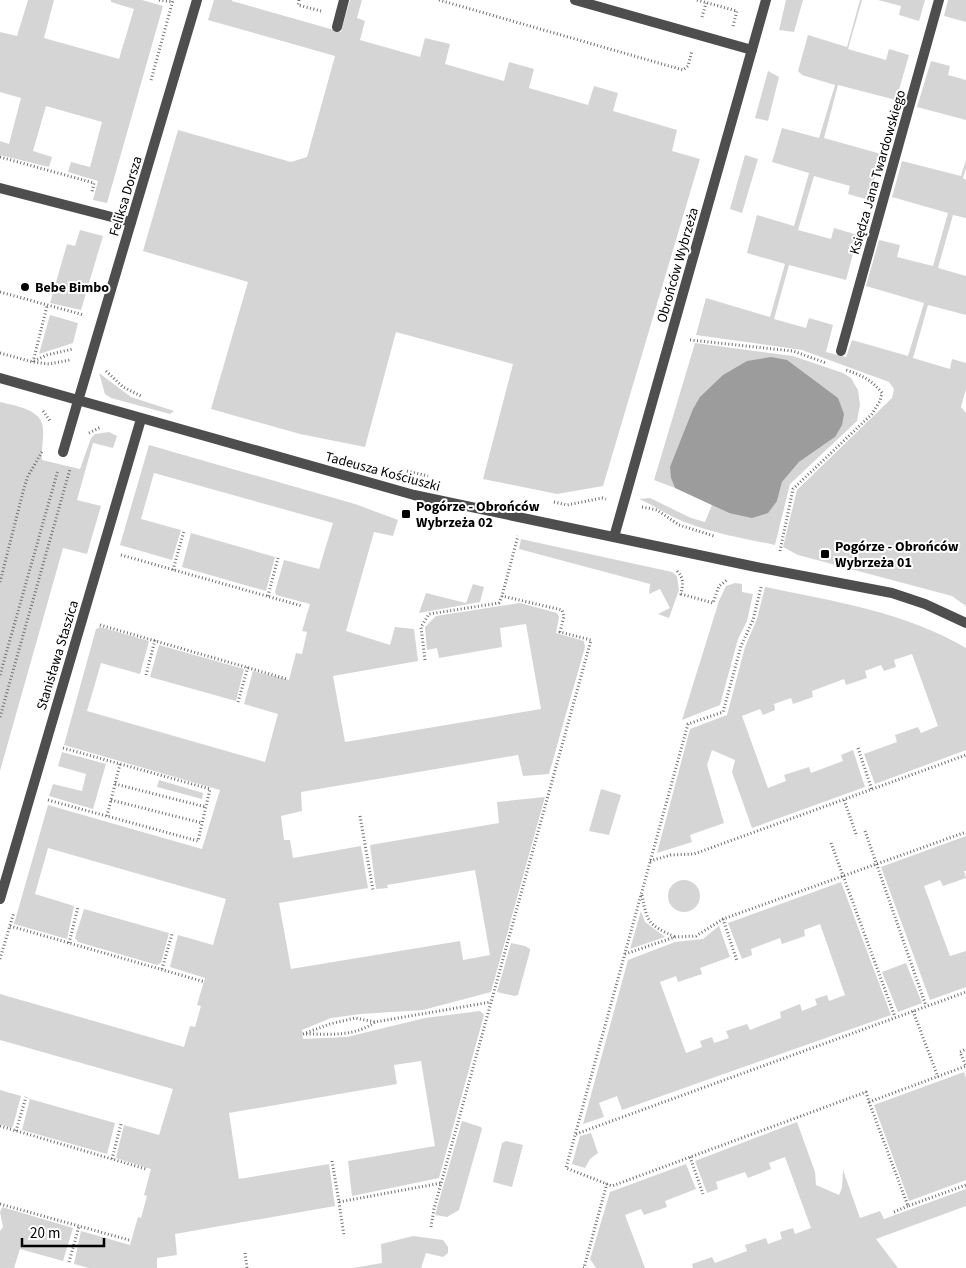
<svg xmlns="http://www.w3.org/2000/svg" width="966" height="1268" font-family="'Source Sans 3',sans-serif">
<rect width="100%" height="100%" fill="#fff"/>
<path fill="#d5d5d5" d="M28,0h26l-10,38 75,21 15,-50 -23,-7v-2h31l21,6 -56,197 -14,-3 5,-19 -30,-9 3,-10 19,5 12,-45 -56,-16 -13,45 19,6 -3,10 -49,-12v-14l9,3 12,-46 -21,-6v-60l17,4z
M214,0h18v1l109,31 9,-32h12l-5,18 8,3 -5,19 60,17 5,-19 25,6 -5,20 59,17 5,-19 25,7 -5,19 59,17 6,-19 24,7 -5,18 64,19 -5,21 28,8 -97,327 -46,8 -74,-15 30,-115 -117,-32 -31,115 -65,-13 -89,-25 37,-127 -105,-31 35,-121 113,32 16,-5 28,-101 -127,-36z
M786,0h17l-9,32 -15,-2z
M860,0h2l-14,49 38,11 3,-11 20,6 -13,45 -58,-15 -14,53 57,16 -12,46 -21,-6 2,-8 -36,-10 -16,54 33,9 3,-11 24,7 -12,45 -57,-15 -15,54 32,9 3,-10 24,7 -7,27 20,5 6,-17 56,16 16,-53 -58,-17 13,-46 21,5 -3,12 36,9 15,-53 -56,-16 10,-36 59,15 5,-16v8l-3,10 3,2v38l-13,-3 -15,53 28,8v39l-38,-10 -15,53 37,11 2,-10 14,4v26l-5,18 5,6v193l-14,-10 -154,-41 -15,-8 14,-57 95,-92 2,-9 -5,-7 -87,-32 -106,-15 10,-37 64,19 15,-53 -38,-11 10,-38 37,11 15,-53 -37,-11 10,-34 37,10 16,-53 -33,-10 -4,-4 10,-36 39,12z
M878,0h47l-6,21 -20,-6 2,-9z
M948,0h18v22l-22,-6z
M931,61l19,5 -2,9 18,5v40l-49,-13z
M768,71l11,6 -11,44 -13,-3z
M745,155l13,4 -16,54 -12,-4z
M80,230l23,6 -22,74 -31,-7 17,-59 8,2z
M50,315l28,8 -5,20 -34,11z
M695,343l98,13 50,17 8,5 7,12 2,15 -3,16 -67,63 -15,61c-34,-7 -70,-13 -102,-28 -12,-6 -22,-13 -34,-18l11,-1 41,20 14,4 7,-17 17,8 48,-12 5,-19 17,-20 36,-25 -164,41 4,10 -21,-8z
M99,373l32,24 43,14 -4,3 -59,-16 -6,-4z
M0,402c15,4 43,7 43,27 1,10 -2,21 -1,31l38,9 11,-31 4,-4 14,-2 8,4 -4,12 -20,-5 -16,57 24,6 -14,48 -24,-6 -63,223z
M149,445l206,59 43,16 -5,16 -19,-4 -28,99 44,14 5,-18 19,2 4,32 -85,15 12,66 196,-33 -15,-85 -26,4 2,19 -63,11 -2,-10 -10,2 -2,-23 11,-11 84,-13 37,10 2,4 -3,16 28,8 1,6 -36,127 -26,2 -5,-21 -217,37 1,19 -21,5 3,24h6l3,18 68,-12 7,42 -89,15 12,66 169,-28 3,19 27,-5 -15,-85 -88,15 1,3 -12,1 -6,-44 129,-22 -2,-21 48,-5 -54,195 -68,18 -62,4 -30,4 -29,12 1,9 44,-2 78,-19 55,-7 4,4 -45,163 -87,18 -4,-35 87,-15 -14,-85 -27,4 3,19 -168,29 10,66 90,-15 6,42 -160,28 2,21 -20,3v10h-68l-15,-4 7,-33 49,14 8,-28 3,1 6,-22 -3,-1 7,-26 -35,-11 8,-33 35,10 14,-46 -173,-49v-46l184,53 6,-21 5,1 6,-21 -4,-1 8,-27 -35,-11 8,-32 35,10 13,-46 -178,-51 -13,46 39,12 -7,33 -53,-15 34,-119 154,44 18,-59 -156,-45 32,-116 4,-2 49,14 -9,33 -39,-11 -14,48 178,51 13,-48 -34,-10 9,-33 36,9 7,-27 6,1 5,-22 -5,-1 8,-27 -34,-9 -1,-3 9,-32 35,9 14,-46 -179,-50 -13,46 40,11 -9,30 -52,-15z
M191,533l84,24 -9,34 -84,-24z
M521,539l151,33 5,4 2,14 -10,28 -11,-4 12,-6 -10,-19 -11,5 1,-10 -131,-35z
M735,583l7,1v8l11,2 -6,27 -9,18 -18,66 -38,15 37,-119 7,-15z
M473,584l11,3 -4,15 -61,11 7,-20 40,10z
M765,587c68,14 140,25 201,61v102l-91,34 -11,-30 33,-12 -2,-7 23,-8 3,6 17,-7 -26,-72 -18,6 2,7 -12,4 -3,-6 -16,6 2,7 -21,7 -2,-6 -32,12 1,6 -20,7 -2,-6 -17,6 1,6 -12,5 -3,-6 -18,7 26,72 18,-7 -2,-6 25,-8 2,6 32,-12 -2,-6 12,-5 12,37 -113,41 -20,-56 3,-12 -23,-10 -5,15 17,58 -34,12 2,7 -35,11 33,-124 37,-14 18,-68 12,-28z
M159,645l85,24 -8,32 -86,-24z
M62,752l44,12 -13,45 -44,-13 4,-12 29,7 4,-17 -28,-8z
M159,780l44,13 -1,6 -45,-12z
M601,789l20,6 -12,40 -20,-4z
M966,836v35h-2l2,7 -23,8 -3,-6 -16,6 26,70 16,-5v36l-36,13 -49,-133z
M668 896a16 16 0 1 1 32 0a16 16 0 1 1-32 0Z
M841,882l50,133 -269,95 -5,-14 -18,7 5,14 -21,7 45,-164 47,-18 28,-3 16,-13 11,31 -30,11 2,6 -24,8 -2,-6 -16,6 26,71 16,-6 -2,-6 12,-4 2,6 15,-5 -3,-7 21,-7 3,6 31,-12 -1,-6 20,-8 2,7 15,-6 -2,-6 12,-4 2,6 16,-6 -25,-71 -16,6 1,6 -23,8 -2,-6 -29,11 1,6 -10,4 -14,-36z
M84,909l85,24 -8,30 -4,2 -79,-23 -3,-4z
M641,911l4,11 20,15 -35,12z
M511,943l14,3 5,3v2l-12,44 -3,1 -18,-4z
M906,963l16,40 -24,9 -16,-40z
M964,1072l2,6v102l-57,21 -35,-96z
M0,1090l21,6 -8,30 -2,2 -11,-4z
M30,1099l85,24 -8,31 -85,-24z
M462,1121l19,6 1,2 -23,81 -12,7 -12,-2z
M797,1122l18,50 1,13 23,10 3,-7 1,-18 17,48 20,-7 4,8 82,-30v17l-90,33 22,29h-205l-1,-4 20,-7 3,6 32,-12 -2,-6 21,-7 2,6 14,-5 -2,-7 13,-4 2,6 16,-6 -26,-71 -16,6 2,6 -23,9 -3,-6 -29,10 2,7 -11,4 -12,-32z
M591,1133l7,20 -8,6 -5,9 -13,-4 8,-28z
M506,1141l17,4 -11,42 -19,-5 9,-39z
M686,1164l10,25 -31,12 2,6 -23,8 -3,-6 -16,6 20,53h-49l-6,-9 20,-67z
M2,1207l71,21 -10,33 -43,-12 -6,19h-14v-37l3,-4 -3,-15z
M413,1236l30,4 5,7v6l-5,4 -17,-4 -5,15h-68l29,-5 -1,-19z"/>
<path fill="#9c9c9c" d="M771,357l16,3 51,38 6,16 -2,11 -7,12 -36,25 -17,20 -5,19 -9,12 -16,5 -23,-5 -54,-25 -4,-10 -1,-11 23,-58 7,-12 23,-22 24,-14z"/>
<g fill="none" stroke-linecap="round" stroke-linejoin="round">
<path stroke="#707070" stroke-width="3" stroke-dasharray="1 2.5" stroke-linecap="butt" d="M159,0l14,2
M299,0l-1,5 23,6
M439,0l244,70 5,-4 4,-15
M697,0l40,11 -4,15
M702,17l4,-14
M151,80l22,-80
M0,157l94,26 -2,9
M0,292l84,23
M690,340l103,11 33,12
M0,353l33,9 16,2 21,-4
M34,361l13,-6 26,-6
M33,362l14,-56
M106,371l17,16 18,9
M43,411l8,11
M89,433l12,-6
M407,471l21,5
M554,502l13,3 35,-7 4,1
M642,507l15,3 22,15 35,11
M780,551l13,-62 79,-75 8,-13 2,-8c-10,-13 -21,-18 -36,-23
M121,555l181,51
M173,570l11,-39
M677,571c7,7 6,13 4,23l32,9 6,-17 8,-6
M0,582l24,-94 4,-12 15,-26
M761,587l-8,33 -12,26 -18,66 -35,12 -122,444 46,18 254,-94 3,10 97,-36 -6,-14 6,-3
M268,596l10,-38
M100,625l187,54
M425,660l-4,-33 8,-13 70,-11 3,-7 16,-60
M0,675l58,-205
M146,675l9,-35
M238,702l10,-35
M0,717l70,-248
M858,748l14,42
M115,784l91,23
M48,800l150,41 12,-52 -147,-41
M111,800l91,23
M844,800l12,34
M107,816l13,-52
M360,816l13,74
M865,831l61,175
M831,843l64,174
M650,861l21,-6 23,-1 272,-99
M642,895c5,28 7,30 33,42
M723,919l14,42
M10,926l195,56
M69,943l9,-36
M625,954l50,-17 21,-1 27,-17 243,-87
M0,959l14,-47
M162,969l10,-35
M913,1011l25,66
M303,1034l27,-10 25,-6 20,4 116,-20
M306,1034c25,0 48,3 69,-12
M869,1102l39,104 58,-21
M0,1126l146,43
M16,1131l10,-34
M576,1134l390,-142
M690,1157l13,37
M112,1159l9,-35
M332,1161l7,41 102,-19
M339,1202l5,34
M0,1204l129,36
M894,1212l14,-6
M431,1227l3,-18 157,-569 -31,-8 4,-16 -2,-6 -60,-14
M245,1253l2,15
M69,1262l10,-36
M583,1268h1l23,-85"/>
<path stroke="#4e4e4e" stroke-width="10" d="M575,0l177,50
M337,27l7,-27
M0,188l131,34
M841,351l98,-351
M63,452l15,-51"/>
<path stroke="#4e4e4e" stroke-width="10" d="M0,378l414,117 342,72 136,26 33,11 41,19
M78,401l119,-401
M614,537l152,-537
M0,899l141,-480"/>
</g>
<g fill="#000" stroke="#fff" stroke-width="2">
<circle cx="25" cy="287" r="5"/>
<rect x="401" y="509" width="10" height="10" rx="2.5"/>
<rect x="820" y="549" width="10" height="10" rx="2.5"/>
</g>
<g text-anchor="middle" stroke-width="4" stroke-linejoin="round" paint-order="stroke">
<g font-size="14" fill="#000" stroke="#fff">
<text transform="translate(877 172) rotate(-74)" y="5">Księdza Jana Twardowskiego</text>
<text transform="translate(125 196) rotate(-73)" y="5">Feliksa Dorsza</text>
<text transform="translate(677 265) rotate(-74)" y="5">Obrońców Wybrzeża</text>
<text transform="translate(383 471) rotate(15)" y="5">Tadeusza Kościuszki</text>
<text transform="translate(57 655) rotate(-73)" y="5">Stanisława Staszica</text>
</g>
<g font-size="14" font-weight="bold" fill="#000" stroke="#fff" text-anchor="start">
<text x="35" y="292">Bebe Bimbo</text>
<text x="416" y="511">Pogórze - Obrońców<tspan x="416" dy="16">Wybrzeża 02</tspan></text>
<text x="835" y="551">Pogórze - Obrońców<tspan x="835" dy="16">Wybrzeża 01</tspan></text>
</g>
</g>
<path d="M22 1238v8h82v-8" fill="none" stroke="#000000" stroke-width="2.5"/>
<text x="30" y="1238" font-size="15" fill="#000000" stroke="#ffffff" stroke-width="4" paint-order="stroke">20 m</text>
</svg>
